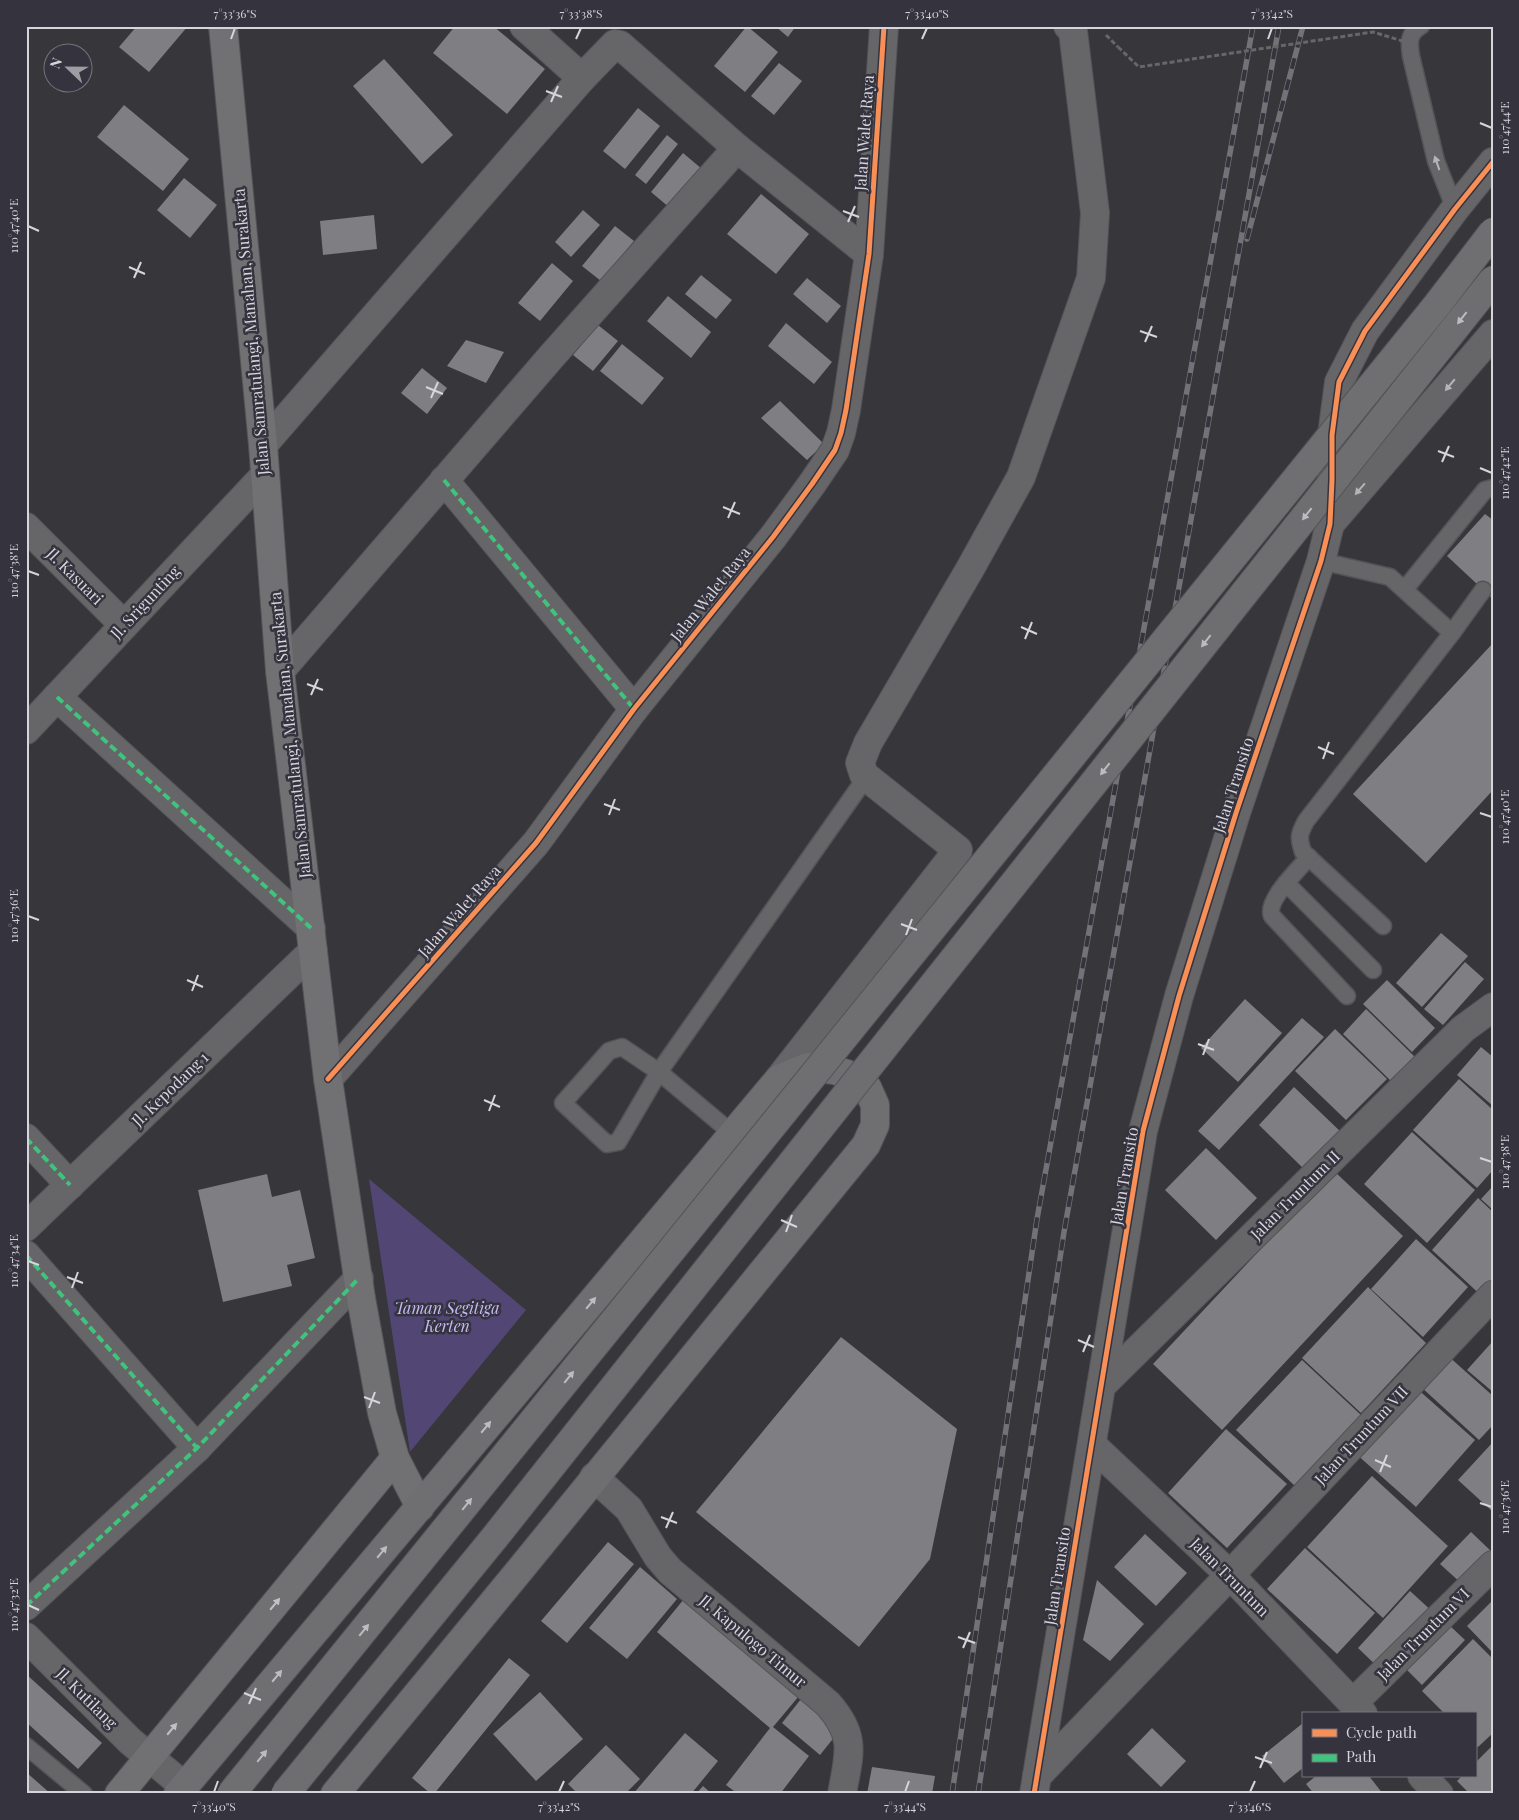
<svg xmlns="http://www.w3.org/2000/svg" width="1519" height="1820" viewBox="0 0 1519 1820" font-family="'Playfair Display',serif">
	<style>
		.green { fill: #524674 }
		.building { fill: #7f7e82 }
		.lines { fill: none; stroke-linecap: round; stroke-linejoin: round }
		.service-casing { stroke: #545357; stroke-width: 19 }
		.minor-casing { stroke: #545357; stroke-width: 30 }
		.tertiary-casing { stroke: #545357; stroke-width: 30 }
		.secondary-casing { stroke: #545357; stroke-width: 30 }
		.primary-casing { stroke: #545357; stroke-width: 30 }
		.path { stroke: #67676a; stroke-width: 3; stroke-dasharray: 5 2.5; stroke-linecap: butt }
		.service { stroke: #666668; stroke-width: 16 }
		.minor { stroke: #666668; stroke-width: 28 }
		.tertiary { stroke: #666668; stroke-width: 28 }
		.secondary { stroke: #717173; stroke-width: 28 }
		.primary { stroke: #6f6f72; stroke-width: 28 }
		.rail-casing { stroke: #737276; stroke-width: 5.5 }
		.rail { stroke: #35333e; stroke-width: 4; stroke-dasharray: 11; stroke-linecap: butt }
		.primary-bridge-casing { stroke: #545357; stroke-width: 30; stroke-linecap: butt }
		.trunk-bridge-casing { stroke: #545357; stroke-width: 30; stroke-linecap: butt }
		.path-bridge { stroke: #67676a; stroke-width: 3; stroke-dasharray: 5 2.5; stroke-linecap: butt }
		.primary-bridge { stroke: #6f6f72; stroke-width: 28 }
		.trunk-bridge { stroke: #6e6e70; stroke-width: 28 }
		.quiet { stroke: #40c37c; stroke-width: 4; stroke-dasharray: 8 4; stroke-linecap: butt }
		.cycleway-casing { stroke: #35333e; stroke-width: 8 }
		.cycleway { stroke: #f78f57; stroke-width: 5 }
		.oneway { fill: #b4b4b9 }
		.oneway2 { fill: #bcbbc1 }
		.oneway3 { fill: #bcbcc2 }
		.oneway4 { fill: #c2c1c7 }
		.ticks { fill: none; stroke: #d6d5dc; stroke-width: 2 }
		.labels { text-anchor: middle; stroke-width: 5; stroke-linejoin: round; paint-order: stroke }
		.street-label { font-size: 16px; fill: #d6d5dc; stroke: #35333e }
		.park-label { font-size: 16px; font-style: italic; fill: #c7baf9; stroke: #35333e }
		.neatline { fill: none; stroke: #d6d5dc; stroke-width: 2 }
		.ticks-label { font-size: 12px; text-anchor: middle; fill: #d6d5dc }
	</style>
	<rect width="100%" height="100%" fill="#36363b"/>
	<polygon class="green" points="369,1179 526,1310 410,1452"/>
	<g class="building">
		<polygon points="137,26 188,26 149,72 119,47"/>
		<polygon points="455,26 493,26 545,69 507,114 433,53"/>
		<polygon points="747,26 778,52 745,92 714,66"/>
		<polygon points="775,26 796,26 788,37"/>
		<polygon points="384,59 453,135 422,164 353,86"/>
		<polygon points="779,63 802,81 774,115 751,96"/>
		<polygon points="124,105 189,159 163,191 97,137"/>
		<polygon points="638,108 660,126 625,169 603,151"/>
		<polygon points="667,135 678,144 646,184 635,175"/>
		<polygon points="683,153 702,169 670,208 651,192"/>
		<polygon points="184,178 217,205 190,238 157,210"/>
		<polygon points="761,194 809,234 776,274 727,234"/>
		<polygon points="583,210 600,225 571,257 555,242"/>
		<polygon points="374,215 377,249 323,255 320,221"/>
		<polygon points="615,226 634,241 601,281 582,266"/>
		<polygon points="552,263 573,281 540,321 518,303"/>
		<polygon points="701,275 732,300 716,319 685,294"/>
		<polygon points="807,278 841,306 827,323 793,294"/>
		<polygon points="668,296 711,332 691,358 647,321"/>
		<polygon points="786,323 832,362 814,384 768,346"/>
		<polygon points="598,325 618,341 593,371 573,355"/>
		<polygon points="466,340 504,352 486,383 447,366"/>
		<polygon points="622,344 664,378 642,405 600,371"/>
		<polygon points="422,368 447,388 427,414 401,393"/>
		<polygon points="780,401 824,444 807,460 761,418"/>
		<polygon points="1485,514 1493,520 1493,599 1447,556"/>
		<polygon points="1493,643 1493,790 1426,863 1353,794"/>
		<polygon points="1441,933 1468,956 1422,1007 1396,983"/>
		<polygon points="1465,962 1484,979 1443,1025 1424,1009"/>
		<polygon points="1387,980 1435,1028 1412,1052 1363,1004"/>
		<polygon points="1245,999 1282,1033 1238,1082 1201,1048"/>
		<polygon points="1366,1009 1415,1057 1392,1082 1343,1034"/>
		<polygon points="1302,1018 1324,1037 1219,1150 1198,1131"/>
		<polygon points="1335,1029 1387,1079 1346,1120 1295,1071"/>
		<polygon points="1481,1047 1493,1057 1493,1106 1457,1075"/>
		<polygon points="1459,1079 1493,1110 1493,1170 1477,1188 1413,1130"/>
		<polygon points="1294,1087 1343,1134 1307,1172 1259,1125"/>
		<polygon points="1412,1132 1475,1190 1427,1243 1364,1184"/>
		<polygon points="1206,1148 1257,1198 1216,1240 1165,1190"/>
		<polygon points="1334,1171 1403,1236 1222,1430 1153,1364"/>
		<polygon points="267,1174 272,1197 300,1190 315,1258 287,1265 292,1286 223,1302 198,1190"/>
		<polygon points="1493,1186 1493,1210 1481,1199"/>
		<polygon points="1478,1198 1493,1212 1493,1291 1485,1299 1432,1250"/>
		<polygon points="1416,1239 1468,1287 1423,1337 1371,1289"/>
		<polygon points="1368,1287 1426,1343 1361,1413 1302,1358"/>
		<polygon points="841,1337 957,1429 930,1559 859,1647 696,1512"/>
		<polygon points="1493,1341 1493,1392 1467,1370"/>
		<polygon points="1447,1355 1493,1396 1493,1425 1479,1440 1420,1386"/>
		<polygon points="1302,1360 1361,1415 1295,1486 1236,1430"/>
		<polygon points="1414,1386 1475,1440 1416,1507 1355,1453"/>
		<polygon points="1226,1429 1287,1484 1227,1548 1168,1493"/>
		<polygon points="1493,1442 1493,1512 1458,1480"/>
		<polygon points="1372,1476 1448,1546 1383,1618 1307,1547"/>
		<polygon points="1471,1532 1492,1552 1462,1584 1440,1564"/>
		<polygon points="1145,1534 1187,1573 1156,1606 1114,1567"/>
		<polygon points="608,1542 634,1564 567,1643 541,1621"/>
		<polygon points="1305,1548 1375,1613 1337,1654 1267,1589"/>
		<polygon points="640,1567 677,1599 627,1659 589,1628"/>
		<polygon points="1097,1580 1144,1624 1110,1661 1083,1640"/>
		<polygon points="1410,1591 1434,1613 1382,1671 1358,1648"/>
		<polygon points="684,1599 799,1696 773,1727 809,1756 780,1794 738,1794 726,1785 770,1728 657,1632"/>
		<polygon points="1493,1600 1493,1653 1467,1626"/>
		<polygon points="1447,1623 1465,1640 1422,1685 1404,1667"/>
		<polygon points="1473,1639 1493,1659 1493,1733 1478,1747 1475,1744 1475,1714 1445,1714 1422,1691"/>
		<polygon points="509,1658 530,1675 434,1794 431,1794 412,1778"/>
		<polygon points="26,1674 102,1743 78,1769 26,1722"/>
		<polygon points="540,1692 583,1739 536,1781 493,1734"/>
		<polygon points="801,1699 840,1730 820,1755 782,1723"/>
		<polygon points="1303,1723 1303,1768 1284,1783 1262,1756"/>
		<polygon points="1152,1728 1186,1761 1161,1787 1127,1754"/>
		<polygon points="685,1733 718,1761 691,1794 633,1794"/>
		<polygon points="606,1745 640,1779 625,1794 578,1794 568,1784"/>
		<polygon points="1493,1745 1493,1794 1470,1794 1457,1781 1462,1776 1475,1776 1475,1763"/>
		<polygon points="872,1767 935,1776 932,1794 867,1794"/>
		<polygon points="26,1772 51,1794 26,1794"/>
		<polygon points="1316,1776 1369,1776 1383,1794 1314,1794 1306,1784"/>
		<polygon points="703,1786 712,1794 696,1794"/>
	</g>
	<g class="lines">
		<g class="service-casing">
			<g id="service">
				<path d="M 1421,26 C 1408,33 1409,43 1411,56 L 1436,161 L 1455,209"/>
				<path d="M 1321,561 L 1390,577 L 1452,633 L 1306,821 C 1299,834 1298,837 1303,852 L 1383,926"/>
				<polyline points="1405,589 1485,490 1493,488"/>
				<polyline points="1452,633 1483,590"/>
				<path d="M 1309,857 C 1299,869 1265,901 1272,916 L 1347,996"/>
				<polyline points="1286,883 1373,970"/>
				<polyline points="733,1134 659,1072 622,1047 609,1051 563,1103 607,1144 618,1142 659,1072 867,776"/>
				<polyline points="26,1746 84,1794"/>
			</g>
		</g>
		<g class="minor-casing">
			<g id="minor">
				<polyline points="524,26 582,78"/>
				<polyline points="263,445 582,78 615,44 620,45 737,148 869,254"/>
				<polyline points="444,480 634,709"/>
				<polyline points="26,527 124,625"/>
				<polyline points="280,671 551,357 737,148"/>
				<polyline points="57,697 311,928"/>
				<polyline points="26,730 265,475"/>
				<polyline points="328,1079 536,843 634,709 773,537 812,484 835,450 841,433 846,410 869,254 884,26"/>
				<polyline points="779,1079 958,850 864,775 860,763 868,743 970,569 1021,477 1091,278 1095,213 1073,31 1068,26"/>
				<polyline points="26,1138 70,1185"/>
				<polyline points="26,1227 313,951"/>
				<polyline points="26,1255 197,1448"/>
				<polyline points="1101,1386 1463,1029 1493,1007"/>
				<polyline points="1092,1445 1230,1575 1363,1714"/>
				<path d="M 594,1477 L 629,1509 L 658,1557 L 670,1571 L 828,1704 C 857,1737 849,1754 842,1794"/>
				<polyline points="26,1606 197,1448 359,1278"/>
				<polyline points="26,1637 130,1741 184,1786"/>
				<polyline points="1353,1703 1493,1565"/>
				<polyline points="1037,1776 1230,1575 1493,1295"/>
				<polyline points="1422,1776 1439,1794"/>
			</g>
		</g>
		<g class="tertiary-casing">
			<g id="tertiary">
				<polyline points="1330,524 1493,334"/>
				<polyline points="1034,1794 1143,1131 1179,996 1236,813 1321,561 1330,524 1332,480 1332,435 1339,382 1365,331 1455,209 1493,162"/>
			</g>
		</g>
		<g class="secondary-casing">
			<g id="secondary">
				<polyline points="223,26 263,445 280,671 328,1079 361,1298 382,1413 395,1458 420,1507"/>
				<polyline points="119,1794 395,1458"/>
			</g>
		</g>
		<g class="primary-casing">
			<polyline id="primary" points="178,1794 779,1079 808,1067 834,1070 847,1074 857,1080 867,1087 875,1105 875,1125 866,1145 519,1571 335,1794"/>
		</g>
		<polyline class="path" points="1106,35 1118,47"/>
		<use href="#service" class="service"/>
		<use href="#minor" class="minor"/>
		<use href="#tertiary" class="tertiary"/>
		<use href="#secondary" class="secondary"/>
		<use href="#primary" class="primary"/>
		<g class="rail-casing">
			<g id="rail">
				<polyline points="1247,239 1303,26"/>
				<polyline points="952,1794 1037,1219 1253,26"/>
				<polyline points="978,1794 1064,1232 1279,26"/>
			</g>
		</g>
		<use href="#rail" class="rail"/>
		<g class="primary-bridge-casing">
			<polyline id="primary-bridge" points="231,1794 1437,305 1493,232"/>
		</g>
		<g class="trunk-bridge-casing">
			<polyline id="trunk-bridge" points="285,1794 495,1537 1493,280"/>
		</g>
		<polyline class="path-bridge" points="1118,47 1139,67 1373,32 1409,43"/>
		<use href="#primary-bridge" class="primary-bridge"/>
		<use href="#trunk-bridge" class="trunk-bridge"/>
		<g class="quiet">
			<polyline points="444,480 634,709"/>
			<polyline points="57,697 311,928"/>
			<polyline points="26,1138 70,1185"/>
			<polyline points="26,1255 197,1448"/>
			<polyline points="26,1606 197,1448 359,1278"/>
		</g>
		<g class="cycleway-casing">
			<g id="cycleway">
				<polyline points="328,1079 536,843 634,709 773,537 812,484 835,450 841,433 846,410 869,254 884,26"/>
				<polyline points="1034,1794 1143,1131 1179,996 1236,813 1321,561 1330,524 1332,480 1332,435 1339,382 1365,331 1455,209 1493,162"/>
			</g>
		</g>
		<use href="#cycleway" class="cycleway"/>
	</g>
	<defs><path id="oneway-solid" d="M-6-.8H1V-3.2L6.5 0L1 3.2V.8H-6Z" transform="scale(1.25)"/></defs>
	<g class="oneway">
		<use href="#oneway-solid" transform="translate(1437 163) rotate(-109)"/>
		<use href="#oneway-solid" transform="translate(1450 385) rotate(130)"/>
		<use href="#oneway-solid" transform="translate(1360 489) rotate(131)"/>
	</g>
	<g class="oneway2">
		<use href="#oneway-solid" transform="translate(1462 318) rotate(128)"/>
		<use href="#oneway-solid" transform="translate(1307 514) rotate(128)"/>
		<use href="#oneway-solid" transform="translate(1206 641) rotate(128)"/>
		<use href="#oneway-solid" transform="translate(1105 769) rotate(128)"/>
	</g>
	<g class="oneway3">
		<use href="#oneway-solid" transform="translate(591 1303) rotate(-50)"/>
		<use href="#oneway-solid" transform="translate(569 1377) rotate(-51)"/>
		<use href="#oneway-solid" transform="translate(486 1427) rotate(-50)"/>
		<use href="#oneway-solid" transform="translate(467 1504) rotate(-51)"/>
		<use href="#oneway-solid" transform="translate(382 1552) rotate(-50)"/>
		<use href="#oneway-solid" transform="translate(364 1630) rotate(-51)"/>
		<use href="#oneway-solid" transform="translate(277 1676) rotate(-50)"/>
		<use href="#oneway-solid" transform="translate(262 1756) rotate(-51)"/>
	</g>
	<g class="oneway4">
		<use href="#oneway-solid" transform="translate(275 1604) rotate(-50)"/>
		<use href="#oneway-solid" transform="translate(172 1729) rotate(-50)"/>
	</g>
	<path class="ticks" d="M 231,39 L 235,28M 576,39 L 581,28M 922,39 L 927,28M 1268,39 L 1272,28M 546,91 L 562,97M 551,102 L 558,86M 1480,123 L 1492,128M 843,211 L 859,217M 848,222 L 855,206M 28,226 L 39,231M 129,267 L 145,274M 134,278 L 141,262M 1140,331 L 1157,337M 1145,342 L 1152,326M 426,387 L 443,394M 431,398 L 438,382M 1438,451 L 1454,457M 1442,462 L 1449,446M 1480,468 L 1492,473M 723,507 L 740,514M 728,518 L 735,502M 28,571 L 39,575M 1021,627 L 1037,634M 1025,639 L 1032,622M 307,684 L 323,690M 311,695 L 318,679M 1318,747 L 1334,754M 1323,759 L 1329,742M 604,804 L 620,810M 1480,813 L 1492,817M 609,815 L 615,799M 28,916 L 39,920M 901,924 L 917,930M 906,935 L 912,919M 187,980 L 203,987M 192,991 L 198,975M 1198,1044 L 1214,1050M 1203,1055 L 1209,1039M 484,1100 L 500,1107M 489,1111 L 495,1095M 1480,1158 L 1492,1162M 781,1220 L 797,1227M 786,1232 L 792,1215M 28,1261 L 39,1265M 67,1277 L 83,1283M 72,1288 L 78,1272M 1078,1340 L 1094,1347M 1083,1352 L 1090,1335M 364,1397 L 380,1403M 369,1408 L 375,1392M 1375,1460 L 1391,1467M 1380,1472 L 1387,1455M 1480,1503 L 1492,1507M 661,1517 L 677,1523M 666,1528 L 673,1512M 28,1605 L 39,1610M 958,1637 L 975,1643M 963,1648 L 970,1632M 244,1693 L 261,1700M 249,1704 L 256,1688M 1255,1757 L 1272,1763M 1260,1768 L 1267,1752M 214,1792 L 218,1781M 559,1792 L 564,1781M 905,1792 L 909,1781M 1250,1792 L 1255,1781"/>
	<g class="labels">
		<g class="street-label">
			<text transform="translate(864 133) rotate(-86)" y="6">Jalan Walet Raya</text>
			<text transform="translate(251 332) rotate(-95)" y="6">Jalan Samratulangi, Manahan, Surakarta</text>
			<text transform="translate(75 576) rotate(45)" y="6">Jl. Kasuari</text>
			<text transform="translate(710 594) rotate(-51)" y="6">Jalan Walet Raya</text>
			<text transform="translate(145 602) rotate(-47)" y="6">Jl. Srigunting</text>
			<text transform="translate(290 735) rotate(-96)" y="6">Jalan Samratulangi, Manahan, Surakarta</text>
			<text transform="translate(1233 785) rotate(-72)" y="6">Jalan Transito</text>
			<text transform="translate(459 911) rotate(-49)" y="6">Jalan Walet Raya</text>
			<text transform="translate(170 1089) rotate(-44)" y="6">Jl. Kepodang 1</text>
			<text transform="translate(1124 1176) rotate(-80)" y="6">Jalan Transito</text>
			<text transform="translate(1295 1195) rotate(-45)" y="6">Jalan Truntum II</text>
			<text transform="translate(1361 1435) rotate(-47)" y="6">Jalan Truntum VII</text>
			<text transform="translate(1057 1576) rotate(-81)" y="6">Jalan Transito</text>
			<text transform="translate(1230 1577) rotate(45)" y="6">Jalan Truntum</text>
			<text transform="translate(1423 1634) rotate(-45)" y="6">Jalan Truntum VI</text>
			<text transform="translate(753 1641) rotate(40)" y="6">Jl. Kapulogo Timur</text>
			<text transform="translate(87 1698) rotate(45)" y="6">Jl. Kutilang</text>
		</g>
		<g class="park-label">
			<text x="447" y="1314">Taman Segitiga<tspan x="447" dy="18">Kerten</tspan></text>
		</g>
	</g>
	<rect width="1519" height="1820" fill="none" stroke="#35333e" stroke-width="55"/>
	<rect x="1302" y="1712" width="175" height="65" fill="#35333e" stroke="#75747d"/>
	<rect x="1312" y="1729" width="25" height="8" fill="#f78f57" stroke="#75747d"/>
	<text x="1346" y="1738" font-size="15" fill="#d6d5dc">Cycle path</text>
	<rect x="1312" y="1754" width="25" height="8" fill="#40c37c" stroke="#75747d"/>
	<text x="1346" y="1762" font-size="15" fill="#d6d5dc">Path</text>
	<g transform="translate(68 68) rotate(292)"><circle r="24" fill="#35333e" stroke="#75747d"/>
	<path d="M0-4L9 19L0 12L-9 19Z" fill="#9e9da4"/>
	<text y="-8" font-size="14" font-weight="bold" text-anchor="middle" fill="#d6d5dc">N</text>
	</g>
	<rect x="28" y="28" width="1464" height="1764" class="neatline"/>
	<g class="ticks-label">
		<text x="235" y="18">7°33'36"S</text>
		<text x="581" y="18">7°33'38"S</text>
		<text x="927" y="18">7°33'40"S</text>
		<text x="1272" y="18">7°33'42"S</text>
		<text transform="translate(1505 128) rotate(-90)" y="4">110°47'44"E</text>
		<text transform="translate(14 226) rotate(-90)" y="4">110°47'40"E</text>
		<text transform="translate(1505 473) rotate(-90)" y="4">110°47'42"E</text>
		<text transform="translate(14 571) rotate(-90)" y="4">110°47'38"E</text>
		<text transform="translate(1505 817) rotate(-90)" y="4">110°47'40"E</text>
		<text transform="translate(14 916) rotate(-90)" y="4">110°47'36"E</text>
		<text transform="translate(1505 1162) rotate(-90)" y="4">110°47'38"E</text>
		<text transform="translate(14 1261) rotate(-90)" y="4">110°47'34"E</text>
		<text transform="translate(1505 1507) rotate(-90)" y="4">110°47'36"E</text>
		<text transform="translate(14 1605) rotate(-90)" y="4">110°47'32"E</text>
		<text x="214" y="1811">7°33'40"S</text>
		<text x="559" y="1811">7°33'42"S</text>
		<text x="905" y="1811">7°33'44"S</text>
		<text x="1250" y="1811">7°33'46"S</text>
	</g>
</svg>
